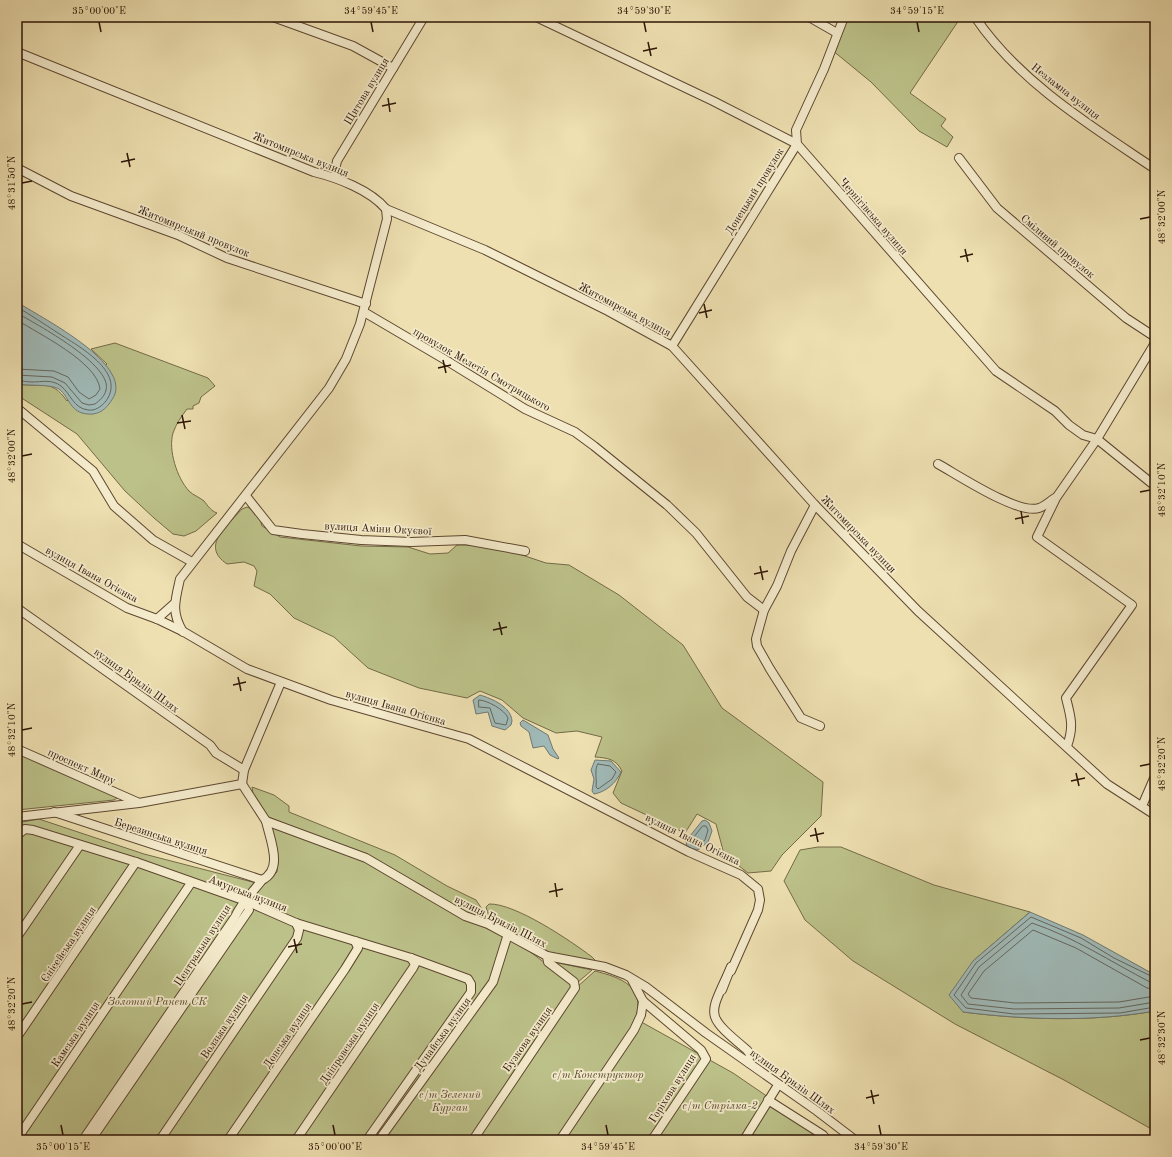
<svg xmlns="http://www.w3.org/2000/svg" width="1172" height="1157" viewBox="0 0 1172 1157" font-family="'Old Standard TT',serif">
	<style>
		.green { fill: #bcc189; stroke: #746a47 }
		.water { fill: #a0bab8; stroke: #727870 }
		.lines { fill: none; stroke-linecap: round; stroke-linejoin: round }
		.shore { stroke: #66675e; stroke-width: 1 }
		.minor-casing { stroke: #5d4730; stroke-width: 10 }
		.minor { stroke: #f4ebcc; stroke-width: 8 }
		.ticks { fill: none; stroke: #2d1405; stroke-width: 1.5 }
		.labels { text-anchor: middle; stroke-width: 3.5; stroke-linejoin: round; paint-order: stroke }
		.street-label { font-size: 11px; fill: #2d1405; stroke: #f4ebcc }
		.park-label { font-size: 11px; font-style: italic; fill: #58482d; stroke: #f4ebcc }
		.neatline { fill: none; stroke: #2d1405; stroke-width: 1.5 }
		.ticks-label { font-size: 10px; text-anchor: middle; fill: #2d1405 }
	</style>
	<rect width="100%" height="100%" fill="#eee0b1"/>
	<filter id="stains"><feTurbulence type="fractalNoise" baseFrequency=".005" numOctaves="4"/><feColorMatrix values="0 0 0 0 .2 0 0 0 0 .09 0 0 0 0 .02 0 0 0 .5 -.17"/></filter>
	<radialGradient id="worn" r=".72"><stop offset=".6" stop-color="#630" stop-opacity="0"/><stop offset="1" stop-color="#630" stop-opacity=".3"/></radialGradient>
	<g class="green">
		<polygon points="847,17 961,17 910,93 946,119 941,126 953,137 947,147 919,131 871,82 832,50"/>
		<path d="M 115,343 L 208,378 L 215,386 L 201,397 L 199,403 L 193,406 L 193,409 L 187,409 C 181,417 176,424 173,433 C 168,450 177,478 189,491 C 193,495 199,497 204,501 C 208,506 211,511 217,513 L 196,531 L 184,536 L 173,534 L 154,518 L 125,491 L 77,434 L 17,395 L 17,384 C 42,388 51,378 67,401 L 107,364 L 91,349 Z"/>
		<path d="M 247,507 L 258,512 L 262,526 L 280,537 L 361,546 L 408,547 L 430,554 L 448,553 L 457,545 L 483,545 L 513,552 L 546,563 L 569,565 L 619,595 L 683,645 L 722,708 L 823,782 L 821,816 L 782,855 L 771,871 L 748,873 L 724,854 L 716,824 L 697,814 L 685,833 L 621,803 L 613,793 L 622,771 C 616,759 608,758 595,757 L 602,737 L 577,731 L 556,733 L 523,718 L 502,700 L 480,691 L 467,698 L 419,688 L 368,668 L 334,637 L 294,618 L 270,594 L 254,586 L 257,571 L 254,566 L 244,562 L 227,564 C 200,546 227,526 242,509 Z"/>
		<polygon points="17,751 116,795 117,798 114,800 17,810"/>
		<polygon points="252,787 274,795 289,806 289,812 395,855 447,886 476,900 482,909 486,918 485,920 467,915 423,886 368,857 266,816 254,800"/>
		<path d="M 39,819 L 144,854 L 264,885 L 277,872 L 278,861 L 270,830 L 272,827 L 366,861 L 517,942 L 577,987 L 595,971 C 622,978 645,986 636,1019 L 733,1073 L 831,1140 L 17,1140 L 17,825 L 22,822 Z"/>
		<path d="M 818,847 L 841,847 L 934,885 L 1030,912 L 973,961 L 963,1012 C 1027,1020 1092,1022 1155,1011 L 1155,1131 L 1064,1080 L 955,1024 L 853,961 L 805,920 L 784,881 L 800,850 Z"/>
		<path d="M 489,904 C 515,903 571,941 592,957 L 595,960 L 594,963 L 546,953 L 491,923 L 486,907 Z"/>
		<polygon points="549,961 592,970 577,983"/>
	</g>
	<g class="water">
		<path d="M 17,302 C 40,317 126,360 115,394 C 114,397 111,401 109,404 C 104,411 96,415 88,414 C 70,413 70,398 59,389 C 51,384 28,386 17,384 Z"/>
		<path d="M 480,695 C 493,699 511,707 512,721 L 511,725 L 505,730 L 492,726 L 488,712 L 476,714 L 473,700 Z"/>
		<polygon points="523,720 548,735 553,749 559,758 558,759 550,755 544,746 533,748 529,732 521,726 520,723"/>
		<path d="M 595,760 L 611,761 L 621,772 C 616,783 606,792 594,794 L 592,791 L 594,779 L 591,770 Z"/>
		<polygon points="705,820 709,823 712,831 708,842 698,850 687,847 686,841 702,821"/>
		<path d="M 1030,912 L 1083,935 L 1155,975 L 1155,1011 C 1092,1022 1027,1020 963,1012 L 949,995 L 973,961 Z"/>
	</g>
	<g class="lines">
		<g class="shore">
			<path d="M 17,307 C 31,315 44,324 58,333 C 78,346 127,372 106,401 C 101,407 95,411 88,410 C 73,408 71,394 61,386 C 52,379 42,382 32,382 C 27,382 22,381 17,380"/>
			<path d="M 17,313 C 36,324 113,365 106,390 C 105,396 99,401 95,404 L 89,405 L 82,403 L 65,383 L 52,377 L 17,375"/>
			<path d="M 17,320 C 39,334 97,362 100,389 L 96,395 L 89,399 L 79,392 L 68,377 L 54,371 L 17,369"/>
			<path d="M 479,700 C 487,700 505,710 508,718 L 506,725 L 495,723 L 490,708 L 479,707 Z"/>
			<path d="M 598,764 L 610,766 L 616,772 L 612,779 L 598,789 L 596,787 C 597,780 594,768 598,764 Z"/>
			<polygon points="703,826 706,826 708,830 705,840 698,846 691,844 691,841"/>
			<polyline points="1155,978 1114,958 1081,938 1031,917 976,963 954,995 966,1008 1014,1014 1120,1013 1155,1007"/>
			<path d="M 1155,983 L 1150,982 C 1111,962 1074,937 1032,923 L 979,967 L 961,995 L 968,1004 L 1014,1009 L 1119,1008 L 1155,1002"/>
			<polyline points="1155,989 1147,988 1076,948 1033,930 984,971 968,994 971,998 1015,1003 1119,1002 1155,996"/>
		</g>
		<g class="minor-casing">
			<g id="minor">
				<polyline points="273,17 353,46 393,68"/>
				<polyline points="536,17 713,101 797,144 996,371 1055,411 1069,425 1083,435 1097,439 1155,486"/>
				<polyline points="809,17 837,33"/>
				<path d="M 975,17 C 1019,82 1091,126 1155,169"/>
				<path d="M 17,52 L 314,172 C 338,178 370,190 386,209 L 485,250 L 608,311 L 672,346 L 815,505 L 918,611 L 1107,784 L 1155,815"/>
				<polyline points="959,158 997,208 1126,318 1155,337"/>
				<polyline points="17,168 71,196 178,235 227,258 366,304"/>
				<polyline points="338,178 335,170 337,161 424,17"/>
				<polyline points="364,312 444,359 525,409 575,432 594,446 667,505 696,533 747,597 764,610"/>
				<polyline points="672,346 797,144 796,130 824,69 844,17"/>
				<polyline points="17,408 93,471 114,506 153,540 192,562"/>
				<path d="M 938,464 C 958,475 1018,515 1039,508 C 1045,506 1050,501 1055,498"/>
				<polyline points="246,496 273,530 302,534 361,540 411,542 465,540 525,551"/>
				<polyline points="815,505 791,551 777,586 764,610 756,639 757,646 770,669 801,718 820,726"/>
				<polyline points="17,544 127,608 157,619 184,632 247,669 331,700 469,739 689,852 741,875 758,889 760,900 758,910 731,971"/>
				<polyline points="17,608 210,745 216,753 244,770"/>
				<polyline points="157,619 175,603"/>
				<path d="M 183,632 C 171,612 175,601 180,579 L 329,388 L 346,359 L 360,324 L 387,219 L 386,209"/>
				<path d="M 1067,746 C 1074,727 1071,717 1066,698 L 1132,605 L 1037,537 L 1056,498 L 1097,439 L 1155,343"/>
				<polyline points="17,749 137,802"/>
				<polyline points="242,784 266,821 366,858 465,916 488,924 547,956 605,967 626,975 646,987 706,1033 817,1111 855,1140"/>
				<polyline points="242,784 244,770 281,682"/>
				<polyline points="1142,806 1155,776"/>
				<path d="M 54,812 L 262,880 C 253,892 241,903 235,917 L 83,1140"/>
				<polyline points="17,817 139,803 242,784"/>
				<polyline points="17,835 25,829 33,830 136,862 246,901 296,923 411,958 468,979 471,984 471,992 367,1140"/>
				<path d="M 262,880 C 284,869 270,840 266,821"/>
				<polyline points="17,937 80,845"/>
				<path d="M 731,967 C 709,1017 703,1013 747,1050 L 750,1054 L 749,1063"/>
				<polyline points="632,980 643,1001 701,1050 706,1059 652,1140"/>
				<polyline points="722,990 731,967"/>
				<polyline points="17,1037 136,862"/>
				<polyline points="768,1100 823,1135 827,1140"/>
				<polyline points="17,1139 191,883"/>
				<polyline points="91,1140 249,910 246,901"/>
				<polyline points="160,1140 297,938 299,930 296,923"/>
				<polyline points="228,1140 345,969 358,948 355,941"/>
				<polyline points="296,1140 413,968 415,964 411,958"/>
				<polyline points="379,1140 493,982 508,934"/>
				<polyline points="473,1140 575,988 574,982 548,962 547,956"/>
				<polyline points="560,1140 634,1030 641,1015 643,1001"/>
				<polyline points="744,1140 778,1085"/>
			</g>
		</g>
		<use href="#minor" class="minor"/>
	</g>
	<path class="ticks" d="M 99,22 L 101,32M 371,22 L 373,32M 644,22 L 646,32M 917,22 L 919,32M 648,42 L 651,56M 643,51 L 657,48M 388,98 L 390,112M 382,106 L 396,103M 127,153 L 130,167M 121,162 L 135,159M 22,183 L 32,181M 1140,219 L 1150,217M 965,249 L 968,262M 960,257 L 973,254M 704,304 L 707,318M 699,313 L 712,310M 443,360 L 446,373M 438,368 L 451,365M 182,415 L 185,429M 177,423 L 191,421M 22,456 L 32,454M 1140,492 L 1150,490M 1021,511 L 1023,524M 1015,519 L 1029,516M 760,566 L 763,580M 754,574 L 768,571M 499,622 L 502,635M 493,630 L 507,627M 238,677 L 241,691M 233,685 L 246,682M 22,730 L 32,728M 1140,766 L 1150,764M 1076,773 L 1079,786M 1071,781 L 1085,778M 815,828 L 818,842M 810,836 L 824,833M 555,883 L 557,897M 549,892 L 563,889M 294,939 L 297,953M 288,947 L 302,944M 22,1004 L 32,1002M 1140,1040 L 1150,1038M 871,1090 L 874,1104M 866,1098 L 879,1095M 61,1125 L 63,1135M 333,1125 L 335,1135M 606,1125 L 608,1135M 879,1125 L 881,1135"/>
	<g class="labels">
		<g class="street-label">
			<text transform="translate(366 91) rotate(-59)" y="4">Щитова вулиця</text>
			<text transform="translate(1066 91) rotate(38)" y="4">Незламна вулиця</text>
			<text transform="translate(301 154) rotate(22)" y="4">Житомирська вулиця</text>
			<text transform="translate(754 191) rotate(-58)" y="4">Донецький провулок</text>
			<text transform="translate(874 216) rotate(49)" y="4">Чернігівська вулиця</text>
			<text transform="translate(194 231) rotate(22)" y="4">Житомирський провулок</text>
			<text transform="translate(1058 246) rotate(40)" y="4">Сміливий провулок</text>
			<text transform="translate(625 309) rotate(28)" y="4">Житомирська вулиця</text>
			<text transform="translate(482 369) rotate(30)" y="4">провулок Мелетія Смотрицького</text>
			<text transform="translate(378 528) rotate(3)" y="4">вулиця Аміни Окуєвої</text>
			<text transform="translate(859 534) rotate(46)" y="4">Житомирська вулиця</text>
			<text transform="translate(92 574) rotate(29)" y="4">вулиця Івана Огієнка</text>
			<text transform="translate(137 680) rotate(36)" y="4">вулиця Брилів Шлях</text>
			<text transform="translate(396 707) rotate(16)" y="4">вулиця Івана Огієнка</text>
			<text transform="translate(82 766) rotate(24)" y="4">проспект Миру</text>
			<text transform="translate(161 836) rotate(18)" y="4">Березинська вулиця</text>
			<text transform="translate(693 839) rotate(26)" y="4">вулиця Івана Огієнка</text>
			<text transform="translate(248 893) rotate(21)" y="4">Амурська вулиця</text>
			<text transform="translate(501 921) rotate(27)" y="4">вулиця Брилів Шлях</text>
			<text transform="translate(68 944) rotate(-56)" y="4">Єнісейська вулиця</text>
			<text transform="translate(202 945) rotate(-57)" y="4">Центральна вулиця</text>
			<text transform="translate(224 1026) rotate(-56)" y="4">Волзька вулиця</text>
			<text transform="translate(75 1034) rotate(-56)" y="4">Камська вулиця</text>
			<text transform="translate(442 1034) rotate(-54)" y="4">Дунайська вулиця</text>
			<text transform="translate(287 1035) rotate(-56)" y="4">Донська вулиця</text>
			<text transform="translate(527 1039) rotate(-55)" y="4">Бузкова вулиця</text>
			<text transform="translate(349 1043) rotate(-56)" y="4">Дніпровська вулиця</text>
			<text transform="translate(793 1081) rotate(36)" y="4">вулиця Брилів Шлях</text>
			<text transform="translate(672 1088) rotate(-58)" y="4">Горіхова вулиця</text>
		</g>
		<g class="park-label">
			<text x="157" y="1005">Золотий Ранет СК</text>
			<text x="598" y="1078">с/т Конструктор</text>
			<text x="450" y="1098">с/т Зелений<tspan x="450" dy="13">Курган</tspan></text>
			<text x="720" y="1109">с/т Стрілка-2</text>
		</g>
	</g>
	<rect width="1172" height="1157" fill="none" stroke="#eee0b1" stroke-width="44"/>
	<rect x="22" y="22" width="1128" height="1113" class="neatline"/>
	<g class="ticks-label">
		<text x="99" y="14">35°00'00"E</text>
		<text x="371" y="14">34°59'45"E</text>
		<text x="644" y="14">34°59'30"E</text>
		<text x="917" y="14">34°59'15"E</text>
		<text transform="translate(11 183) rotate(-90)" y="4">48°31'50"N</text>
		<text transform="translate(1161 217) rotate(-90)" y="4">48°32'00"N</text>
		<text transform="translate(11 456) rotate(-90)" y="4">48°32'00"N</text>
		<text transform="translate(1161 490) rotate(-90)" y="4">48°32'10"N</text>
		<text transform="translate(11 730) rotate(-90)" y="4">48°32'10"N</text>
		<text transform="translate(1161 764) rotate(-90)" y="4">48°32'20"N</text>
		<text transform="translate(11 1004) rotate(-90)" y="4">48°32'20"N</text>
		<text transform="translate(1161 1038) rotate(-90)" y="4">48°32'30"N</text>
		<text x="63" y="1150">35°00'15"E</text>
		<text x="335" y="1150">35°00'00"E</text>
		<text x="608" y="1150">34°59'45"E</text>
		<text x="881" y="1150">34°59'30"E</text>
	</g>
	<rect width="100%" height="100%" filter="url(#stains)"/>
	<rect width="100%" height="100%" fill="url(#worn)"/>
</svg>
